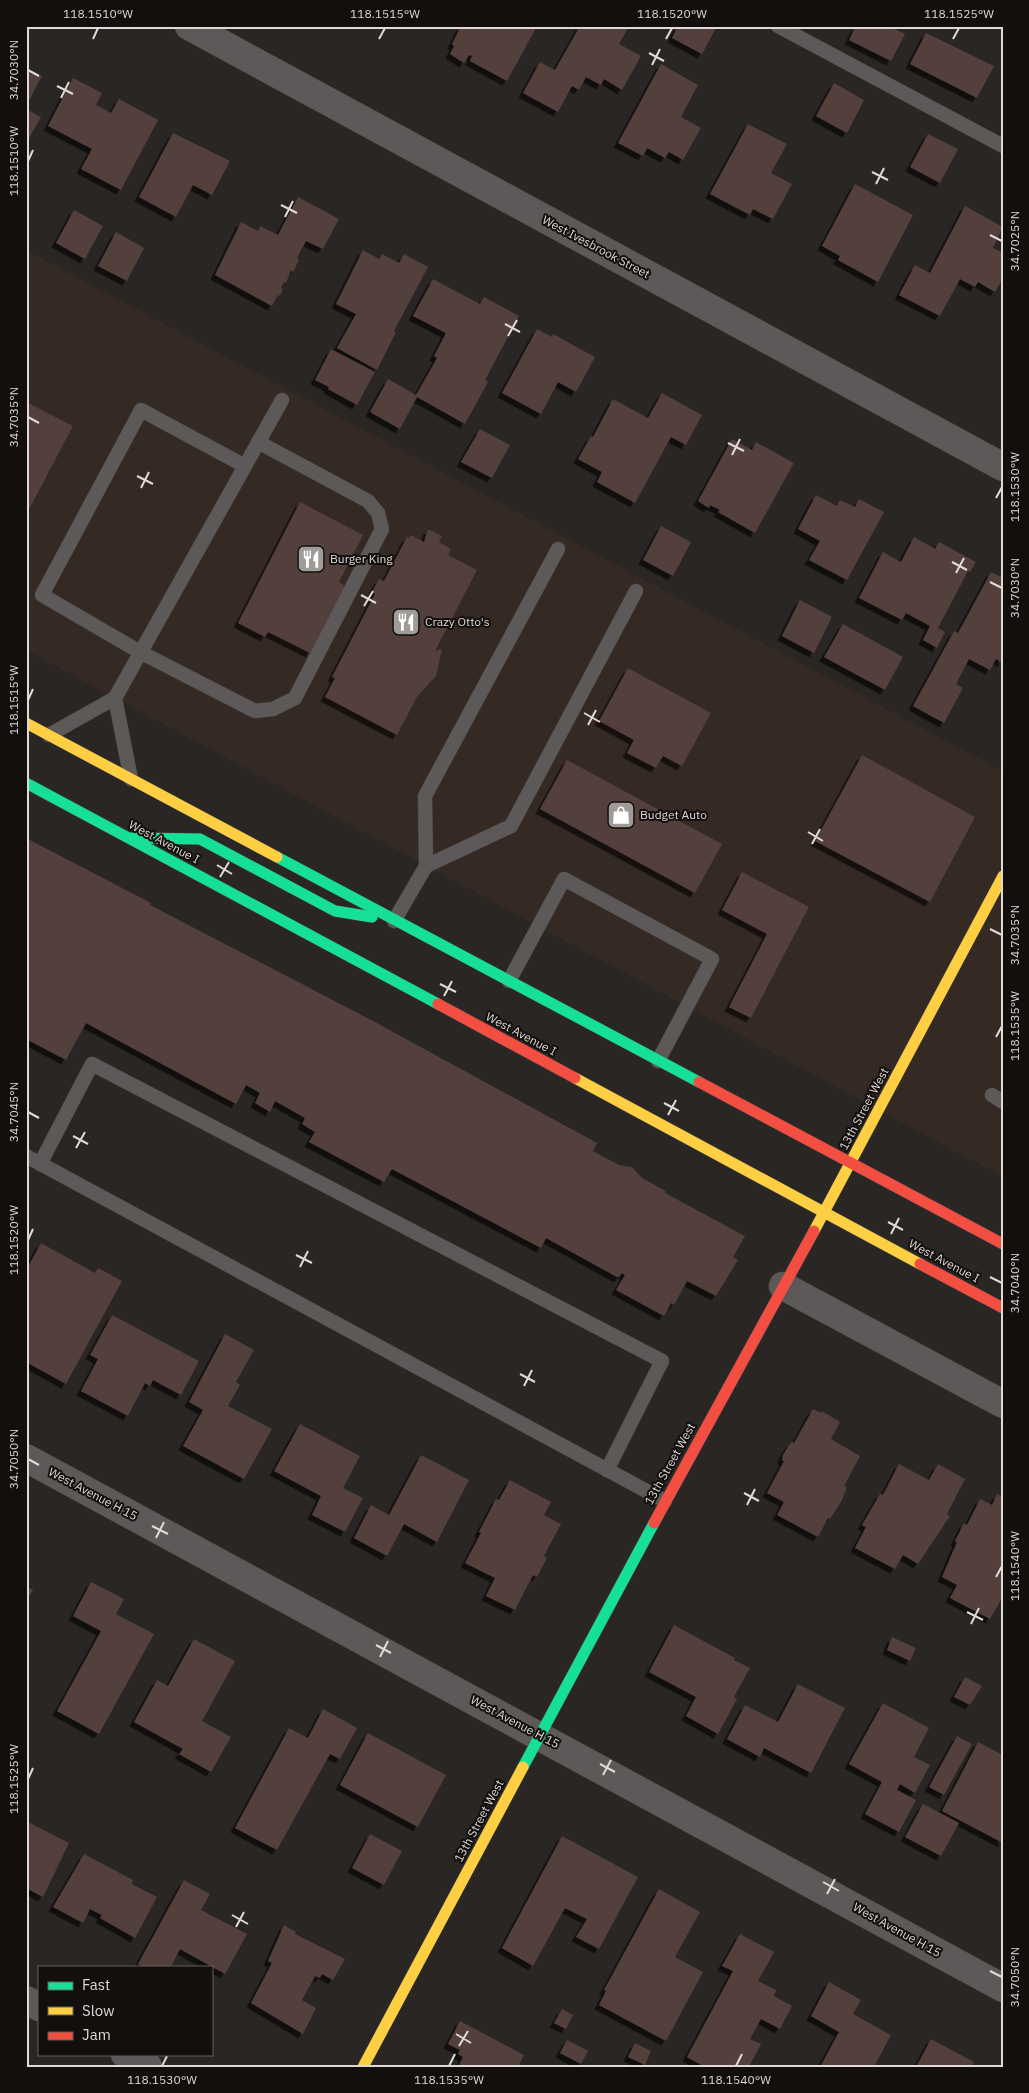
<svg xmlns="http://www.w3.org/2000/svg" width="1029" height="2093" viewBox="0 0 1029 2093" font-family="'IBM Plex Sans',sans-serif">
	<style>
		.built { fill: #342923 }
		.building { fill: #523f3e; filter: url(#shadow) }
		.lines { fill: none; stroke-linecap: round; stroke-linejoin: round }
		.lane-casing { stroke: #474341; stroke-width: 15 }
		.street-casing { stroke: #474341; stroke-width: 29 }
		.fast-casing { stroke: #474341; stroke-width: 12 }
		.slow-casing { stroke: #474341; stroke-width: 12 }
		.jam-casing { stroke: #474341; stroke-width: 12 }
		.lane { stroke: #5c5958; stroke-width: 14 }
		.street { stroke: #5c5958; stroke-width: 28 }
		.fast { stroke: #16e098; stroke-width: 11 }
		.slow { stroke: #ffcf43; stroke-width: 11 }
		.jam { stroke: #f24e42; stroke-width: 11 }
		.ticks { fill: none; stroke: #dfdad8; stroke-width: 2 }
		.labels { text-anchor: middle; stroke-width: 4; stroke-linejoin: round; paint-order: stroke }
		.street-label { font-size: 12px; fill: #dfdad8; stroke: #120f0d }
		.poi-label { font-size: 12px; fill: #dfdad8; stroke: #120f0d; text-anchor: start }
		.neatline { fill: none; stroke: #dfdad8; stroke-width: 2 }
		.ticks-label { font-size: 12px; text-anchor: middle; fill: #dfdad8 }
	</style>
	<defs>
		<filter id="shadow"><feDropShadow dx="-4.5" dy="4.5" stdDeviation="0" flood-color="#0009"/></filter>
	</defs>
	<rect width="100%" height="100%" fill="#292623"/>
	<polygon class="built" points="26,250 1003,771 1003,1177 26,650"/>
	<g class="building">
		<polygon points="461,26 537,26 507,81 470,61 472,56 469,55 464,63 450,54 454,46 452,44"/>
		<polygon points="580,26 629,26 619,44 641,56 622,90 604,79 601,85 586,77 579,90 572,86 558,112 523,93 540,62 555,70"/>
		<polygon points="678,26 717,26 702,54 672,38"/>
		<polygon points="856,26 889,26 905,34 891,61 849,40"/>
		<polygon points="926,33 994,66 977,98 910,64"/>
		<polygon points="661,64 698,85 681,117 701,128 683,160 669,152 665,158 647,148 643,156 618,143"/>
		<polygon points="26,68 42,76 26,106"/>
		<polygon points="73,78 102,93 96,105 111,113 119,99 158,120 121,190 81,169 92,149 48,126"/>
		<polygon points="834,83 864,100 847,133 816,116"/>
		<polygon points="26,109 41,117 26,144"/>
		<polygon points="748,124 787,144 771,173 792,184 773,219 753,209 750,215 710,194"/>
		<polygon points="173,133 230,161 212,195 193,185 176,217 139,197"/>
		<polygon points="928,134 958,149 940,183 910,167"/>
		<polygon points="855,184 913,215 878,282 838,260 840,256 822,246"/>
		<polygon points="298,197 339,219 323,249 306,241 297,258 299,260 293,272 291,270 286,283 284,282 281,288 283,289 280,296 278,295 272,306 215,275 241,222 258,231 260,226 278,235"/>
		<polygon points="965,206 1003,227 993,248 1003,253 1003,278 995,292 978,282 975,287 960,279 940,316 899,295 915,265 930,273"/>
		<polygon points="74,210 103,226 85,259 56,243"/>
		<polygon points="116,232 144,248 127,281 98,266"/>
		<polygon points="363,250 379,259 382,254 399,263 404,254 428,267 394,331 396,332 377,370 337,348 356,314 336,304"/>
		<polygon points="433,279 480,304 484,297 519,316 485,380 488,382 465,424 417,397 400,429 370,412 388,379 416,395 437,358 434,356 446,333 413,316"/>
		<polygon points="537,329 552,337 553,334 595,357 576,392 558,382 541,414 502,393"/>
		<polygon points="331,349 375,372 357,405 328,389 329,387 315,380"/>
		<polygon points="662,393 702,415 686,445 671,437 635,503 597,482 602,472 578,459 591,436 593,437 613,399 648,418"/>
		<polygon points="26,402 73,426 26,515"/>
		<polygon points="480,429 510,445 492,478 461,462"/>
		<polygon points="732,439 752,450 756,442 794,463 755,533 718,512 720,510 710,505 709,508 698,501"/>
		<polygon points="816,495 837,506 840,500 855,507 859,499 884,512 847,580 809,560 820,541 798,529"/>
		<polygon points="300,502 363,535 339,582 345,586 310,653 268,632 265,637 238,623"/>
		<polygon points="661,526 691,542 673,576 643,560"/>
		<polygon points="428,529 442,536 439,542 451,549 448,555 477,570 435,651 442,649 436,676 417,697 397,735 325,697 335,678 332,677 375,594 372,592 379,579 384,581 407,537 409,538 411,535 424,542"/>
		<polygon points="914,537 935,549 939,542 976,562 970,572 968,571 938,628 945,632 937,648 923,640 930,626 906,613 902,620 859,598 883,552 901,562"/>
		<polygon points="991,572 1003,578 1003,663 996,659 990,670 969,659 956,684 963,688 944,723 913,706 954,631 958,633"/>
		<polygon points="800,600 832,617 814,653 782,636"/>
		<polygon points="843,624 903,657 885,690 824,657"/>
		<polygon points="628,668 711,713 682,766 663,756 656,768 627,753 634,740 599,721"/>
		<polygon points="862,755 975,817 930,902 815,841"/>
		<polygon points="567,760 722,844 695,893 540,809"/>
		<polygon points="26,838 151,903 150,905 373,1021 597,1143 593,1151 619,1165 632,1167 642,1178 666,1191 665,1193 745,1236 733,1257 738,1260 716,1296 687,1281 674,1305 671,1303 664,1316 616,1290 625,1275 622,1273 619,1277 617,1277 546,1238 541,1248 392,1169 384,1182 309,1142 315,1132 302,1124 305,1118 275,1101 270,1112 255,1103 260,1093 246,1085 236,1104 86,1023 66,1060 26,1039"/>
		<polygon points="742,872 809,907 751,1018 729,1007 767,934 722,910"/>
		<polygon points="41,1243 95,1273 98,1268 122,1281 66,1384 26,1362 26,1341 28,1338 26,1336 26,1270"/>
		<polygon points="112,1315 199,1361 181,1395 153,1380 150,1386 145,1383 128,1416 81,1391 98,1359 90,1355"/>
		<polygon points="225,1334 254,1350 236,1382 240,1385 228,1406 272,1429 244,1479 183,1446 203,1410 189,1402"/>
		<polygon points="813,1409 821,1413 822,1411 840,1422 831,1439 860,1456 844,1486 847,1487 842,1500 830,1519 828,1518 818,1537 777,1515 784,1502 767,1493 784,1461 782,1460 783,1455 789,1445 792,1442 794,1443"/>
		<polygon points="300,1424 360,1456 343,1488 363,1498 345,1532 312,1515 321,1496 274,1471"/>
		<polygon points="421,1455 469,1480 437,1542 404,1524 387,1556 354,1538 371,1505 389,1515"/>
		<polygon points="899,1464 929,1480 938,1464 965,1479 947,1514 950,1516 918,1564 903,1555 895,1569 855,1548 866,1527 862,1525 880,1494 883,1495"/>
		<polygon points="510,1480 551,1502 544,1515 561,1524 544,1556 547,1558 537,1577 533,1575 515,1610 486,1596 495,1578 465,1563 481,1533 479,1532 496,1499 499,1500"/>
		<polygon points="997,1494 1003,1497 1003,1601 1001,1600 990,1619 950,1598 957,1585 942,1577 957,1542 955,1541 964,1523 967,1525 980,1499 992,1505"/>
		<polygon points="91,1582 124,1599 116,1614 154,1634 99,1734 57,1711 101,1631 73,1616"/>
		<polygon points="26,1586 33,1590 26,1602"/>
		<polygon points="674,1625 735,1658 734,1660 750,1668 734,1697 737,1699 718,1734 686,1716 696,1697 649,1672"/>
		<polygon points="892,1637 916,1648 910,1661 887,1650"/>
		<polygon points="194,1639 235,1661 202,1721 231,1737 211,1772 179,1754 183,1749 134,1722 157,1680 168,1686"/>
		<polygon points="965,1677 982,1686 970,1705 954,1697"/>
		<polygon points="798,1684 845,1708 811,1773 764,1748 760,1757 727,1739 745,1705 778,1722"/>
		<polygon points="883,1703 929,1728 914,1757 930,1765 915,1793 900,1784 897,1790 916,1800 899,1832 865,1814 882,1782 849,1764"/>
		<polygon points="323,1709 357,1728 340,1759 330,1754 277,1850 235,1828 289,1728 308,1738"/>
		<polygon points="368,1733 446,1775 418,1827 340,1785"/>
		<polygon points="957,1736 972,1744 944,1795 929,1787"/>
		<polygon points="978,1742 1003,1755 1003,1843 942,1811"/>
		<polygon points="923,1804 959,1823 941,1856 905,1837"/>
		<polygon points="26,1821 69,1843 43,1897 26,1888"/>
		<polygon points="370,1834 402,1851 384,1885 352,1868"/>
		<polygon points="562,1836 638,1877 599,1949 576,1937 587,1919 565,1908 533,1966 502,1948"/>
		<polygon points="84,1854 133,1880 132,1884 157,1897 135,1938 100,1918 102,1915 90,1909 83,1923 53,1907"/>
		<polygon points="184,1880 210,1894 201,1910 247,1934 225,1974 180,1949 171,1967 143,1967 138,1964"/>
		<polygon points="659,1889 700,1912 675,1957 703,1972 666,2041 599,2005 606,1991 604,1990"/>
		<polygon points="284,1925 296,1932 295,1934 345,1959 333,1980 322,1974 320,1978 315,1976 302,2000 316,2008 303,2034 251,2003 272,1963 268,1961"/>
		<polygon points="740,1934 774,1952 758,1981 776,1990 774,1996 792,2006 780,2029 761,2019 750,2039 761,2044 749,2067 705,2067 687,2057 733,1971 722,1966"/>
		<polygon points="829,1982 861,2000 853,2014 891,2035 874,2067 820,2067 839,2032 811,2016"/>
		<polygon points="562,2009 573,2015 566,2029 554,2023"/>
		<polygon points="460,2021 524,2055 518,2067 458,2067 463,2057 458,2054 460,2050 448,2044"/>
		<polygon points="931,2039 974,2062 971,2067 916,2067"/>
		<polygon points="567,2040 588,2051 581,2064 560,2053"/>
		<polygon points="635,2043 651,2051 645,2065 628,2057"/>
	</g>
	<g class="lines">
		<g class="lane-casing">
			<g id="lane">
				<polyline points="778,26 1003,146"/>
				<polyline points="245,466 141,410 42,595 140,652 255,711 273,709 295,698 382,529 378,513 368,501 258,442"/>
				<polyline points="115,698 131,779"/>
				<polyline points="49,735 115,698 282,400"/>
				<polyline points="426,866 511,826 636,591"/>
				<polyline points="394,921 426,866 425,796 558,549"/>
				<polyline points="509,981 564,879 712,959 658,1061"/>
				<polyline points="992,1095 1003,1102"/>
				<polyline points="26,1156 665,1501"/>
				<polyline points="40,1164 92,1064 662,1361 607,1470"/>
			</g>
		</g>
		<g class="street-casing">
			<g id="street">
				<polyline points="189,26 1003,467"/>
				<polyline points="783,1286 1003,1404"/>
				<polyline points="26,1458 1003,1988"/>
				<polyline points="26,2000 39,2007"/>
				<polyline points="125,2054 148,2067"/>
			</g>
		</g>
		<g class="fast-casing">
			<g id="fast">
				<polyline points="26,783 438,1004"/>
				<polyline points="131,838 200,839 335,911 372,917"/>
				<polyline points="277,857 699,1082"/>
				<polyline points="523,1767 654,1523"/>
			</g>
		</g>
		<g class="slow-casing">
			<g id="slow">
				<polyline points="26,723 277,857"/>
				<polyline points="575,1078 920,1264"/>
				<polyline points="814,1231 1003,876"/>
				<polyline points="363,2067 523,1767"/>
			</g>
		</g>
		<g class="jam-casing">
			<g id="jam">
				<polyline points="438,1004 575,1078"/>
				<polyline points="699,1082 1003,1244"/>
				<polyline points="920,1264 1003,1308"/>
				<polyline points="654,1523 814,1231"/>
			</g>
		</g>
		<use href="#lane" class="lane"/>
		<use href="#street" class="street"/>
		<use href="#fast" class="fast"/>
		<use href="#slow" class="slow"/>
		<use href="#jam" class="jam"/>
	</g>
	<path class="ticks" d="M 93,39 L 98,28M 379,39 L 385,28M 666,39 L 672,28M 953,39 L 959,28M 649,53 L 664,61M 652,65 L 660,49M 28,70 L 39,76M 57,86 L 73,94M 61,98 L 69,82M 28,161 L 33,150M 872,172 L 888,180M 876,184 L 884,168M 281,205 L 297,213M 285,217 L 293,201M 990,235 L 1002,241M 505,324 L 520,332M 508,336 L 517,320M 28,417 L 39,423M 728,443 L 744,451M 732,455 L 740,439M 137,476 L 153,484M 141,488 L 149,472M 996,498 L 1002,487M 952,562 L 967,570M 956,573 L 964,558M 990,582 L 1002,588M 361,595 L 376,603M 364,606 L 373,591M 28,700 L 33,689M 584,713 L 600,722M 588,725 L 596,710M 808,832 L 823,841M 812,844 L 820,829M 217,865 L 232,874M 220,877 L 229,862M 990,929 L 1002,935M 440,984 L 456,992M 444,996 L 452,981M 996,1037 L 1002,1026M 664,1103 L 679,1111M 28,1112 L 39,1118M 668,1115 L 676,1100M 73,1136 L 88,1144M 76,1148 L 85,1132M 888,1222 L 903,1230M 891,1234 L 899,1218M 28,1240 L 33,1229M 296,1255 L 312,1263M 300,1267 L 308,1251M 990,1277 L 1002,1283M 520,1374 L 535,1382M 524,1386 L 532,1370M 28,1459 L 39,1465M 744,1493 L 759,1501M 747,1505 L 755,1489M 152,1526 L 168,1534M 156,1538 L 164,1522M 996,1577 L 1002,1566M 967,1612 L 983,1620M 971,1624 L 979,1608M 376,1645 L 391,1653M 380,1657 L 388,1641M 600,1764 L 615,1772M 603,1775 L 611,1760M 28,1779 L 33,1768M 823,1882 L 839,1891M 827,1894 L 835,1879M 232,1915 L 248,1924M 236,1927 L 244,1912M 990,1971 L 1002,1977M 456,2034 L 471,2043M 459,2046 L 468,2031M 162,2066 L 168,2054M 449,2066 L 455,2054M 736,2066 L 742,2054"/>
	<defs>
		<g id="restaurant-square" transform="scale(1.4375)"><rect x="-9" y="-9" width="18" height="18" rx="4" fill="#9f9b99" stroke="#120f0d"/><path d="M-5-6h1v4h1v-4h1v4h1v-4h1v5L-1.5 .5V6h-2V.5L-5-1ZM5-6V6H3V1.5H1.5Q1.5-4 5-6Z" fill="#fff"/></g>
		<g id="shop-square" transform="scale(1.4375)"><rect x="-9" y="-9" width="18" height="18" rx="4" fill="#9f9b99" stroke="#120f0d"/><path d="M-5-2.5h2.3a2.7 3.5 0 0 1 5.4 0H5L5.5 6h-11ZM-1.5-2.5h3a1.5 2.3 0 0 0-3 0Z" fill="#fff"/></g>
	</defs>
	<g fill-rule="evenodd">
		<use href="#restaurant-square" x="311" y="559"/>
		<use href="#restaurant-square" x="406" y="622"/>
		<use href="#shop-square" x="621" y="815"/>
	</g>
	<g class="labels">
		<g class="street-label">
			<text transform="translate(596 247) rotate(28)" y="4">West Ivesbrook Street</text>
			<text transform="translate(164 842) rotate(28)" y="4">West Avenue I</text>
			<text transform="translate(521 1034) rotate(28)" y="4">West Avenue I</text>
			<text transform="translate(864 1109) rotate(-62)" y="4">13th Street West</text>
			<text transform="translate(944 1261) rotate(28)" y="4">West Avenue I</text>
			<text transform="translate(670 1464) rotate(-61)" y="4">13th Street West</text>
			<text transform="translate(93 1494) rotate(28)" y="4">West Avenue H 15</text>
			<text transform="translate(515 1722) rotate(28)" y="4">West Avenue H 15</text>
			<text transform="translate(479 1821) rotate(-62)" y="4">13th Street West</text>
			<text transform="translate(897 1930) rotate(29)" y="4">West Avenue H 15</text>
		</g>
		<g class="poi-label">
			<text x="330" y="563">Burger King</text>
			<text x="425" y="626">Crazy Otto's</text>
			<text x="640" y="819">Budget Auto</text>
		</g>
	</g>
	<rect width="1029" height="2093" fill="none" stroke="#120f0d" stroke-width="55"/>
	<rect x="38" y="1966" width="175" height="90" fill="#120f0d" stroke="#64605e"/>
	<rect x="48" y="1982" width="25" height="8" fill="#16e098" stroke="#64605e"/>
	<text x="82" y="1990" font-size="15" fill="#dfdad8">Fast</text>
	<rect x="48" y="2007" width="25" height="8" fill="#ffcf43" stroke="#64605e"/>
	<text x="82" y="2016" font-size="15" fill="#dfdad8">Slow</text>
	<rect x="48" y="2032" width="25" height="8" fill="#f24e42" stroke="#64605e"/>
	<text x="82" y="2040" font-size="15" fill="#dfdad8">Jam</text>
	<rect x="28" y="28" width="974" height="2038" class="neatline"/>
	<g class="ticks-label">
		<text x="98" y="18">118.1510°W</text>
		<text x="385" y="18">118.1515°W</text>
		<text x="672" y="18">118.1520°W</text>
		<text x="959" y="18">118.1525°W</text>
		<text transform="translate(14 70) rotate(-90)" y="4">34.7030°N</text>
		<text transform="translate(14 161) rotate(-90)" y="4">118.1510°W</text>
		<text transform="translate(1015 241) rotate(-90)" y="4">34.7025°N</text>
		<text transform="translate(14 417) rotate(-90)" y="4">34.7035°N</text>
		<text transform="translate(1015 487) rotate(-90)" y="4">118.1530°W</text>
		<text transform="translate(1015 588) rotate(-90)" y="4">34.7030°N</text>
		<text transform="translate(14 700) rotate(-90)" y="4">118.1515°W</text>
		<text transform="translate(1015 935) rotate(-90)" y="4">34.7035°N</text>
		<text transform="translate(1015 1026) rotate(-90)" y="4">118.1535°W</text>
		<text transform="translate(14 1112) rotate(-90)" y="4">34.7045°N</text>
		<text transform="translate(14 1240) rotate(-90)" y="4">118.1520°W</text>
		<text transform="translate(1015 1283) rotate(-90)" y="4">34.7040°N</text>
		<text transform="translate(14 1459) rotate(-90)" y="4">34.7050°N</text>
		<text transform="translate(1015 1566) rotate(-90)" y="4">118.1540°W</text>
		<text transform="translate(14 1779) rotate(-90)" y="4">118.1525°W</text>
		<text transform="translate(1015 1977) rotate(-90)" y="4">34.7050°N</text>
		<text x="162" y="2084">118.1530°W</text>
		<text x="449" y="2084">118.1535°W</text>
		<text x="736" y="2084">118.1540°W</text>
	</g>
</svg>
